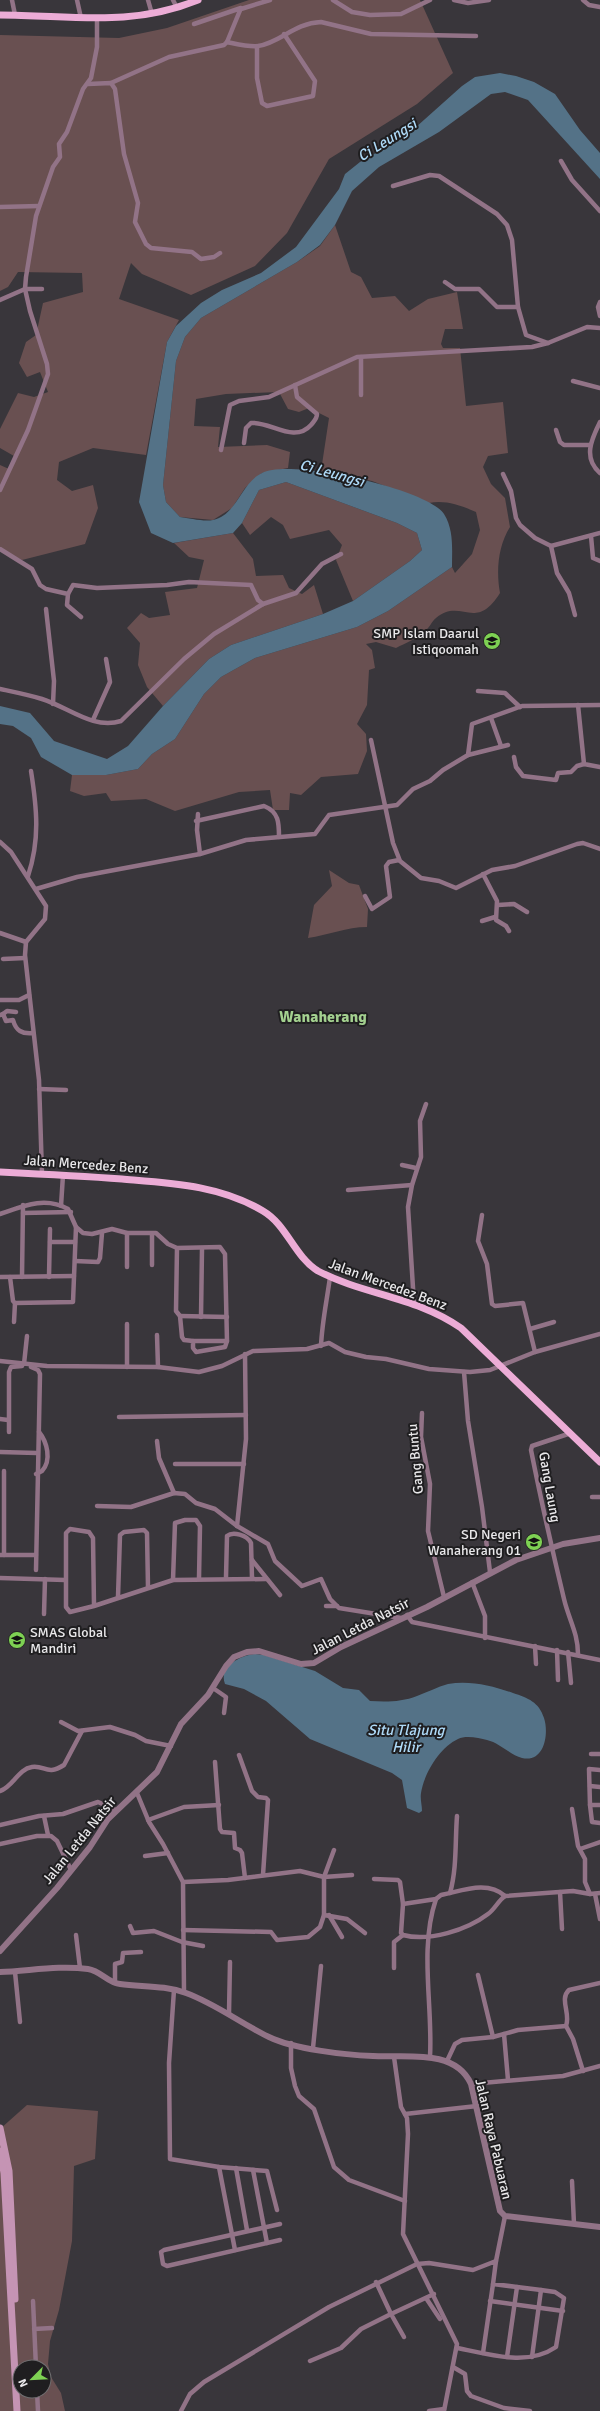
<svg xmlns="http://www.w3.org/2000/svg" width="600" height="2411" viewBox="0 0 600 2411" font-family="Signika,sans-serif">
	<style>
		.green { fill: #695051; fill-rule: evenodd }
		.water { fill: #547287 }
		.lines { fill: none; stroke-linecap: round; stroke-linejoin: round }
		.minor { stroke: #927387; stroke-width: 4.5 }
		.tertiary { stroke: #927387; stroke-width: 6 }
		.secondary { stroke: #c594b4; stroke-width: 7 }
		.primary { stroke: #ecacd6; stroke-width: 7 }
		.labels { text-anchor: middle; stroke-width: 4; stroke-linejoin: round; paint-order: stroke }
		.poi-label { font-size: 14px; fill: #e9e8ea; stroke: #1f1e20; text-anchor: end }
		.street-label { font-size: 14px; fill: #e9e8ea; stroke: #1f1e20 }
		.water-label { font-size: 15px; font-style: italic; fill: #aedaf8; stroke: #1f1e20 }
		.quarter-label { font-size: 16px; font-weight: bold; fill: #a3d08f; stroke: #1f1e20 }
	</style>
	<rect width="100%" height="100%" fill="#39363b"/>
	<g class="green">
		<polygon points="249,0 420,0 453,73 417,104 329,159 287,233 255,266 191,295 142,274 131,263 119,299 179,320 167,342 146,455 93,448 59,462 57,480 72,491 93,485 98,508 85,544 22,560 0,549 0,465 9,469 14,456 0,448 0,429 18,393 34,397 48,392 40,372 27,377 19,363 26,342 36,335 43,303 83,292 82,273 18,272 8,287 0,291 0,35 119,38 167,28"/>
		<path d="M 335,225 L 351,272 L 361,277 L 372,298 L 395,296 L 409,311 L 428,299 L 457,292 L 463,329 L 445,329 L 441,344 L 443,348 L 460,348 L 466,406 L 503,402 L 508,453 L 488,456 L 483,467 L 491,484 L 505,498 L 510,527 C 498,546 496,571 500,593 C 475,633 461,597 436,618 C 432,621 430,627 426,630 C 418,638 406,643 396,648 L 376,642 L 366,644 L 372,650 L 375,668 L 369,670 L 367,705 L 357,724 L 366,734 L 367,751 L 358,774 L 321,777 L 301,795 L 290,793 L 289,810 L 273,810 L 270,790 L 239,792 L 175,811 L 146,799 L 111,801 L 106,793 L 84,796 L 70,791 L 72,775 L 106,775 L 138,769 L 152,754 L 175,739 L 204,694 L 221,677 L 255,658 L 357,627 L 388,611 L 452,567 L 455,573 L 472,554 L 480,530 L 476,512 C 460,505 445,500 429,503 L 372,481 L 321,471 L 329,418 L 309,408 L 299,412 L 288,409 L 279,392 L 226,394 L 196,399 L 194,426 L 220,427 L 218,447 L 267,445 L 290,452 L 288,468 L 262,473 L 245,488 L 232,508 L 213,520 L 180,517 L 166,502 L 163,485 L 176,361 L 185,337 L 201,318 L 297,262 L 320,246 Z"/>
		<polygon points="286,482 397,523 417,533 422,550 410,561 353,601 336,560 342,545 329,530 290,539 283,525 271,517 250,535 242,523 259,490"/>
		<polygon points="233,533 253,559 256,576 283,575 289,588 302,594 314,585 323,614 231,645 209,659 163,706 147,687 138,665 140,643 127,628 141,613 149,618 170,615 165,592 197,588 204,560 189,557 174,543"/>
		<path d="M 329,870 L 349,883 L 359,885 L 368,909 L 367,927 C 347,927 328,935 308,938 L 314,905 L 332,886 Z"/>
		<path d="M 27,2105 L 98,2111 L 95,2159 L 74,2166 L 72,2241 L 59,2310 L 50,2341 L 48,2364 L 51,2377 L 61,2393 L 65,2411 L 0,2411 L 0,2129 ZM 20,2367 L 44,2367 L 44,2391 L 20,2391 Z"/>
	</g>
	<g class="water">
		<path d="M 500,73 L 516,76 L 534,82 L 555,94 L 580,130 L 600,153 L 600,179 L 528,100 L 505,92 L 491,94 L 439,132 L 379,167 L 352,191 L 335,225 L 320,245 L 297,262 L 201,318 L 185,337 L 176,361 L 163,485 L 166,502 L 180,517 C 189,518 204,522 213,520 C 237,515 241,483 262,473 C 290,458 428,489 444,514 C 454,530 452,549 452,567 L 388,611 L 357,627 L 255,658 L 221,677 L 204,694 L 175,739 L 152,754 L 138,769 L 106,775 L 72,775 L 41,757 L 31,738 L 13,726 L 0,724 L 0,706 L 30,713 L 54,741 L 107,759 L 128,746 L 163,706 L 209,659 L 231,645 L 323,614 L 353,601 L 410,561 L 422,550 L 417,533 L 397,523 L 286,482 L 259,490 L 242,523 L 233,533 L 173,543 L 151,533 L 139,502 L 167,342 L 176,326 L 201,303 L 222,290 L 261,273 L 296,247 L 339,189 L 345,174 L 360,162 L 406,136 L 462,86 L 475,77 Z"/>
		<path d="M 255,1654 L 264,1655 L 315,1671 L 343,1688 L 359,1690 L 370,1701 C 386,1702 402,1702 417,1696 C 428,1692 437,1687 448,1684 C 470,1680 493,1686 513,1693 C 528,1698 539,1702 544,1718 C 549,1733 545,1763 522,1758 C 510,1755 500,1743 487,1740 C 479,1738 466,1735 458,1739 C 439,1748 424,1774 421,1793 C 420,1799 422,1805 422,1811 L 419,1813 L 407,1808 L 402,1780 L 392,1773 L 310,1739 L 266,1701 L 244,1689 L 225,1684 C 218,1666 242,1655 255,1654 Z"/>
	</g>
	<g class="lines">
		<g class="minor">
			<polyline points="12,0 15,15"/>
			<polyline points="77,0 81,18"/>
			<polyline points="148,0 152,14"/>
			<polyline points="173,0 177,8"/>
			<polyline points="333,0 352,12 370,15 401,14 430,0"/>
			<polyline points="454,0 468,3 489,0"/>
			<polyline points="583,0 589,5 600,7"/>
			<polyline points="241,9 270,0"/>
			<path d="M 227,42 C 237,44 249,47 258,46 C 280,43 294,23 321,22 L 371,34 L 476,36"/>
			<polyline points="257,46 257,78 262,103 267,106 313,96 315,81 284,34"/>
			<polyline points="111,83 169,57 224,45 227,42 241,8 194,24"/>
			<polyline points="88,84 111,83 115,89 124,154 138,203 135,222 146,244 151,248 192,252 201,259 214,257 220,253"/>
			<polyline points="561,161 572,180 600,211"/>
			<polyline points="393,186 430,175 439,176 497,214 507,225 512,240 518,307"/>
			<polyline points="0,207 39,206"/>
			<polyline points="445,282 455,289 479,289 497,307 518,307 526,335 548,343"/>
			<polyline points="0,300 25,289 42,289"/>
			<polyline points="600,302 598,307 600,316"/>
			<polyline points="573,381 600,388"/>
			<polyline points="361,395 361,357"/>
			<path d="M 600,422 C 591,440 583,458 600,473"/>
			<polyline points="556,430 560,442 564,445 590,445"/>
			<path d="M 244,443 L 246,428 L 251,423 C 270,421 294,444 311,425 C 314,421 317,419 317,414 L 297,397 L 295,385"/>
			<polyline points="221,450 230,405 239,401 269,397 357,357 532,347 548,343 587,327 600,328"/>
			<polyline points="503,474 511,491 516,518 520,525 535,538 551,546 600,533"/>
			<polyline points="0,490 28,430 48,374 47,364 30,311 25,289 26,277 36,216 53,167 60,157 59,144 67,132 83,89 91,78 97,47 97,19"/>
			<polyline points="591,536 593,558 600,561"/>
			<polyline points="551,546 557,573 569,593 575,615"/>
			<polyline points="0,549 32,569 40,585 46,589 68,594 67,605 81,617"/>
			<polyline points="68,594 73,585 97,588 167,585 189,582 251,585 258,600 263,604"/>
			<polyline points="46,609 54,681 53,704"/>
			<path d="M 0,689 C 14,692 29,695 42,699 C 68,707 93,730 121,721 L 184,659 L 214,634 L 263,604 L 296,593 L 322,564 L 341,554"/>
			<polyline points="478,691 505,693 520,707"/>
			<polyline points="578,705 584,764 600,767"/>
			<polyline points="491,718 501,746"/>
			<polyline points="93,720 110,682 106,659"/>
			<polyline points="371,740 393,843 400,861 421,878 439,881 456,888 492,870 515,866 577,844 583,843 600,849"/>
			<polyline points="468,755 508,745"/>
			<polyline points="514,757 516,767 523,776 556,780 558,773 571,772 577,766 584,764"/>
			<polyline points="198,814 197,830 200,854"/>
			<path d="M 196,821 L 264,806 C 279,812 279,823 279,837"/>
			<polyline points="0,842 11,852 46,906 45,919 26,942 25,955 39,1080 42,1174"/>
			<polyline points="483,874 497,901 496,920 506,926 509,931"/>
			<path d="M 28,876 C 40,840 37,809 31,771"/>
			<polyline points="36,889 77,877 200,854 246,840 315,834 329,815 397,805 413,789 430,781 443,770 468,755 472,724 522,706 600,705"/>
			<polyline points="365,896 372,909 390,897 386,866 389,862 399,860"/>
			<polyline points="498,905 514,904 527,912"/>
			<polyline points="482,921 495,917"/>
			<polyline points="0,933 26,942"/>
			<polyline points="3,959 25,958"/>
			<polyline points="0,1000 19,1000 29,995"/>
			<polyline points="3,1014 7,1011 16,1012"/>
			<path d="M 0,1015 L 3,1014 L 6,1021 L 13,1020 C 16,1031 22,1034 33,1033"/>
			<polyline points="39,1089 66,1090"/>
			<polyline points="402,1165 416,1168"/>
			<polyline points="348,1190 412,1185"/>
			<polyline points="61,1206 63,1175"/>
			<polyline points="23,1213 71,1212"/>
			<path d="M 0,1214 C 23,1206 45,1196 68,1209 L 76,1227 L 83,1233 L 92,1234 L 112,1229 L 127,1233 L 156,1233 L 168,1244 L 177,1248 L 220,1247 L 225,1254 L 227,1341 L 225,1347 L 196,1352 L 193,1348 L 193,1341 L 184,1340 L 182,1337 L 180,1316 L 176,1311 L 177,1248"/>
			<polyline points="482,1215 478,1241 487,1264 492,1304 495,1306 523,1303 535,1352"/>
			<polyline points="152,1234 152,1265"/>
			<polyline points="50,1242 75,1242"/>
			<polyline points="75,1261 98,1262 100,1258 102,1233"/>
			<polyline points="127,1267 127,1233"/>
			<polyline points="0,1277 74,1276"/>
			<polyline points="10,1277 13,1301 15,1303 73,1302 76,1227"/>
			<polyline points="22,1277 23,1205"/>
			<polyline points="49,1277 50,1229"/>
			<polyline points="414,1304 408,1207 412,1185 421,1157 420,1121 426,1104"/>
			<polyline points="180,1316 227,1317"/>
			<polyline points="201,1317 202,1249"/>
			<polyline points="14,1322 15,1303"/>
			<polyline points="530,1329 554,1322"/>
			<polyline points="157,1335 158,1367"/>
			<polyline points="193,1341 227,1341"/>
			<path d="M 321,1346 C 322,1322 327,1300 330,1277"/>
			<polyline points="0,1361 47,1366 158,1367 199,1372 222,1366 253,1351 307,1349 329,1343 345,1352 366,1357 386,1359 429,1369 470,1372 490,1370 535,1352 600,1334"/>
			<polyline points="24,1364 27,1336"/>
			<polyline points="31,1367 38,1370 40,1374 36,1570"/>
			<polyline points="127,1367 127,1324"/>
			<polyline points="464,1372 468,1421 482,1507 490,1572"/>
			<polyline points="422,1413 421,1437 430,1484 428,1531 444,1597"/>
			<polyline points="119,1417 246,1415"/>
			<polyline points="0,1419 8,1420"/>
			<polyline points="9,1432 9,1372 11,1367 22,1366"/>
			<path d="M 571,1433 L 532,1446 L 531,1450 C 541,1500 552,1549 564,1599 C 569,1620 578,1633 578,1654"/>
			<polyline points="157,1441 159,1458 174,1493"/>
			<polyline points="0,1452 37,1453"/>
			<polyline points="175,1464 244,1464"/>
			<path d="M 36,1474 L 42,1471 C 52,1460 47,1442 39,1432"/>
			<polyline points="592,1497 600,1497"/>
			<polyline points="97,1506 131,1507 174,1493 185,1494 196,1503 215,1509 237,1526 268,1544 275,1561 302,1586 321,1579 330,1599 339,1608 401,1618"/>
			<polyline points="237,1526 246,1439 245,1354"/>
			<polyline points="0,1555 36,1555"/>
			<polyline points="4,1555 4,1471"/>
			<polyline points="252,1560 280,1595"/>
			<path d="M 226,1577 L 227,1536 C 233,1531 247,1535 251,1543 L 252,1578"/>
			<polyline points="0,1578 65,1580"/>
			<polyline points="173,1580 175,1523 185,1520 196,1520 200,1526 199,1578"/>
			<polyline points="472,1582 485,1616 485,1638"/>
			<polyline points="118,1597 120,1535 124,1532 144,1530 147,1533 148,1587"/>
			<polyline points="94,1606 93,1538 89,1532 70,1529 66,1533 66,1607 70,1612 94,1606 173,1580 266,1579"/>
			<polyline points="326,1606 337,1606"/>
			<polyline points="44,1614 45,1579"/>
			<polyline points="407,1615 412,1622 417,1623 600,1660"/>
			<polyline points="535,1646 536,1664"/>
			<polyline points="557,1650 558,1680"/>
			<polyline points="568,1652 571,1683"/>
			<polyline points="213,1688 226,1697 224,1713"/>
			<polyline points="61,1722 78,1731 110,1727 135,1735 146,1741 171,1746"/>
			<polyline points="591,1754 600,1754"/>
			<polyline points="239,1755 252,1791 258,1797 266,1798 268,1800 263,1875"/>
			<polyline points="215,1762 220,1829 222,1832 234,1833 235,1848 240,1850 242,1853 245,1878"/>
			<polyline points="600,1770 589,1769 590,1805 600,1805"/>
			<polyline points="590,1786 600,1787"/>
			<path d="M 0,1791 C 13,1787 18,1769 32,1767 C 45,1765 47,1776 64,1765 L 82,1731"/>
			<polyline points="137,1793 149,1822 163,1844 183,1882 184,1992"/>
			<polyline points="590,1805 592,1822 600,1823"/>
			<polyline points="572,1809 578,1846 585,1859 585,1882 590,1894"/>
			<polyline points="44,1816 48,1835"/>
			<polyline points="148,1820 184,1807 219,1805"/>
			<polyline points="0,1825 39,1816 63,1814 98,1802 116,1810"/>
			<polyline points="0,1844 37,1836 51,1836 57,1841 71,1870"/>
			<polyline points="580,1849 600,1842"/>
			<polyline points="145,1856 168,1853"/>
			<path d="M 374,1879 L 398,1880 L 400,1882 L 403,1904 L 401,1933 L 403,1935 C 429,1942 467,1930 488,1914 C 495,1909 498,1901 505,1896 L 573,1891 L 590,1894 L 600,1893"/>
			<polyline points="183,1882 228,1880 300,1871 324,1877 352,1875"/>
			<polyline points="560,1892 562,1929"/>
			<path d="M 450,1893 C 457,1868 455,1842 457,1816"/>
			<polyline points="595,1894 600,1919"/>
			<polyline points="403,1904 436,1899"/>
			<polyline points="324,1915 347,1919 365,1933"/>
			<polyline points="329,1915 342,1937"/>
			<polyline points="130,1926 133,1933 154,1931 182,1942 203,1946"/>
			<polyline points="183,1930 271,1932 277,1940 308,1937 320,1927 324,1915 324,1877 334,1850"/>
			<polyline points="76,1935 80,1968"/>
			<polyline points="394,1968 394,1942 403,1935"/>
			<polyline points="15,1972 20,2022"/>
			<polyline points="478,1975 493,2037"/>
			<polyline points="115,1983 115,1964 122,1962 123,1953 141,1952"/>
			<polyline points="174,1990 169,2063 170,2159 219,2167 267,2171 277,2210"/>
			<polyline points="229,2013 230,1962"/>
			<polyline points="566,2026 573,2039 583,2071"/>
			<polyline points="504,2034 508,2080"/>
			<polyline points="291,2043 291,2068 295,2086 299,2096 314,2109 334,2167 349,2180 405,2201"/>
			<polyline points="313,2048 321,1966"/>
			<polyline points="394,2057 401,2107 407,2118 408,2134 403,2234 457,2344 444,2411"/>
			<path d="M 430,2057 C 433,2006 419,1949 436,1899 L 441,1895 C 462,1891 487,1880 505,1896"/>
			<path d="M 447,2061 L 455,2044 L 462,2040 L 493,2037 L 518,2030 L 566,2026 C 571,2014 559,1999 569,1990 L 600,1983"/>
			<polyline points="471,2084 563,2076 600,2066"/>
			<polyline points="405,2114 477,2106"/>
			<polyline points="219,2167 235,2250"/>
			<polyline points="236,2168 247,2230"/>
			<polyline points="253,2170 267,2243"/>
			<polyline points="572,2181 574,2224"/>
			<polyline points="280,2240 167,2266 163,2264 161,2252 164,2250 280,2224"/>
			<polyline points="496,2261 505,2216"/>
			<polyline points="517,2287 541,2290 532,2357"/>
			<polyline points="426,2298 440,2319"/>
			<polyline points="33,2301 36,2367"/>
			<polyline points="490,2301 563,2311"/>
			<polyline points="34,2329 52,2328"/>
			<polyline points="404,2337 391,2314 434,2294"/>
			<path d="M 457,2348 C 489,2354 527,2367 556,2347 L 564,2298 L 555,2292 L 541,2290"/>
			<polyline points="483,2353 493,2284"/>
			<polyline points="310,2361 341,2348 361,2329 391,2314 376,2282"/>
			<polyline points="453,2367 465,2374 467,2391 471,2396 504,2408 530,2411"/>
			<polyline points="37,2391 38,2411"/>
			<polyline points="181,2411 190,2394 204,2382 329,2307 417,2264 429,2263 473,2270 496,2261 493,2284 517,2287 507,2357"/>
			<polyline points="429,2411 444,2409"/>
		</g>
		<g class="tertiary">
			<polyline points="0,1951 57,1888 90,1847 108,1819 157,1772 181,1724 208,1695 226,1666 234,1657 247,1652 259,1651 301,1664 314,1663 341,1647 427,1607 516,1560 563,1544 600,1538"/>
			<path d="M 0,1972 C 29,1971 59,1965 88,1969 C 101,1971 108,1983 120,1984 C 142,1987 164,1985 186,1993 C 216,2004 240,2023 269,2037 C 294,2049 344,2055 373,2056 C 405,2058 455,2048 471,2084 L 500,2211 L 505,2216 L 600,2227"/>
		</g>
		<g class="secondary">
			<polyline points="0,2128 9,2171 15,2299"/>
			<polyline points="0,2151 4,2173 17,2411"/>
		</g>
		<g class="primary">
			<path d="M 0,15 C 71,15 129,28 198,0"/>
			<path d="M 0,1172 C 41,1174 81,1176 122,1179 C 170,1183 220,1185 263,1211 C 287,1225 294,1256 318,1271 C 364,1295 417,1297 461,1328 L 600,1462"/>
		</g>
	</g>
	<defs>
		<g id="school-disc" transform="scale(0.9)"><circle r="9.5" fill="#7ed153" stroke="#1f1e20"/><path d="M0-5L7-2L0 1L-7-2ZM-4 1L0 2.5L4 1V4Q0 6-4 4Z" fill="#111"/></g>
	</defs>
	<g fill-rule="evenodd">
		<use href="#school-disc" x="492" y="641"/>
		<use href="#school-disc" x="534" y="1542"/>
		<use href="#school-disc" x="17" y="1640"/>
	</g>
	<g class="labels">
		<g class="poi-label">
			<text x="479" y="638">SMP Islam Daarul<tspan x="479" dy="16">Istiqoomah</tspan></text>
			<text x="521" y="1539">SD Negeri<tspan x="521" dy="16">Wanaherang 01</tspan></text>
			<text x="30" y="1637" text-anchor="start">SMAS Global<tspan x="30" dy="16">Mandiri</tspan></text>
		</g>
		<g class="street-label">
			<text transform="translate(86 1164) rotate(4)" y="5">Jalan Mercedez Benz</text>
			<text transform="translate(388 1284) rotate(20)" y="5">Jalan Mercedez Benz</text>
			<text transform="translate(415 1459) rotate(-95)" y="5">Gang Buntu</text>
			<text transform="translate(550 1487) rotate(80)" y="5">Gang Laung</text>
			<text transform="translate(360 1626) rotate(-27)" y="5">Jalan Letda Natsir</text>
			<text transform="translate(79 1840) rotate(-51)" y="5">Jalan Letda Natsir</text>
			<text transform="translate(494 2139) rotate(77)" y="5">Jalan Raya Pabuaran</text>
		</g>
		<g class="water-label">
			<text transform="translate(387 140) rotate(-32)" y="5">Ci Leungsi</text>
			<text transform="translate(332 473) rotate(16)" y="5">Ci Leungsi</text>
			<text x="406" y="1735">Situ Tlajung<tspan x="406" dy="17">Hilir</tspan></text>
		</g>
		<g class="quarter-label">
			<text x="323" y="1022">Wanaherang</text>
		</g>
	</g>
	<g transform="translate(32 2379) rotate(246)"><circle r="19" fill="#1f1e20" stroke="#706f71"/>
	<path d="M0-3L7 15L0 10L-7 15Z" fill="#7ed153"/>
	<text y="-6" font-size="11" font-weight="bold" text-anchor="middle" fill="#e9e8ea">N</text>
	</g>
</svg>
